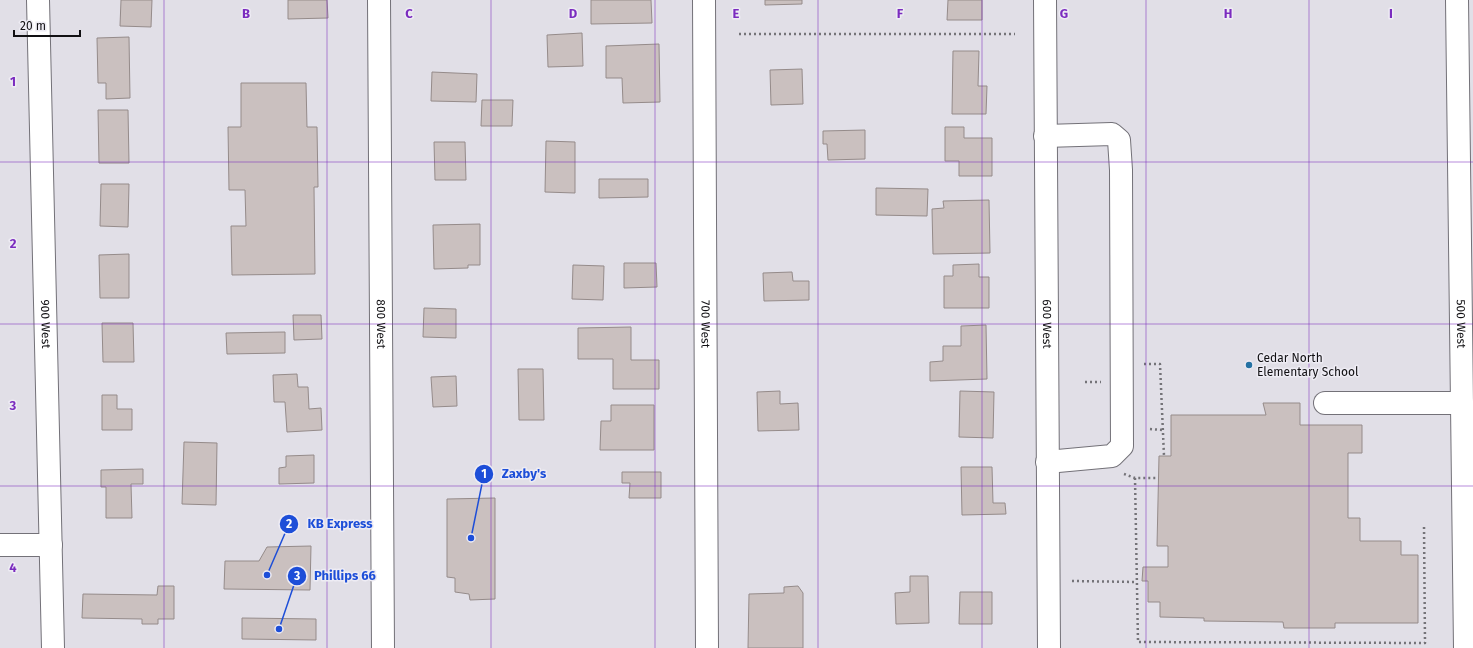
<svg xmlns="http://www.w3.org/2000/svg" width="1473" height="648" viewBox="0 0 1473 648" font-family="'Fira Sans',sans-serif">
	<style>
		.building { fill: #cac0bf; stroke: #958b8a }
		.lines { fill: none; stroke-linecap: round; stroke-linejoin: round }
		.minor-casing { stroke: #737178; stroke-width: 24 }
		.path { stroke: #747378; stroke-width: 2.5; stroke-dasharray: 2 3; stroke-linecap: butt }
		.minor { stroke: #fff; stroke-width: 22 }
		.grid { fill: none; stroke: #7b2cbf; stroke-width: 1; stroke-opacity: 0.55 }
		.poi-dot { fill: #2471a3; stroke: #eeecf4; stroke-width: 1.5 }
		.labels { text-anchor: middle; stroke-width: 3; stroke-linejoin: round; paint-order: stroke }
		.street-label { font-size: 12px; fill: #111013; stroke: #eeecf4 }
		.poi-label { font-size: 12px; fill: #111013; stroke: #eeecf4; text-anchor: start }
		.grid-label { font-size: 13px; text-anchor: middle; font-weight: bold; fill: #7b2cbf; stroke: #eeecf4; stroke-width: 3; stroke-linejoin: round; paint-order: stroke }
		.leader { fill: none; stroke: #1d4ed8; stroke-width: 1.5 }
		.callout-dot { fill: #1d4ed8; stroke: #eeecf4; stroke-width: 1.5 }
		.mark-label { font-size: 12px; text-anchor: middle; font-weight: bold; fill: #fff }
		.callout-label { font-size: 13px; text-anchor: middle; font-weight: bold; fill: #1d4ed8; stroke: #eeecf4; stroke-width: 3; stroke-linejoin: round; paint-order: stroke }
	</style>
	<rect width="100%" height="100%" fill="#e1dfe7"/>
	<g class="building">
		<polygon points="121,0 152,0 151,27 120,26"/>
		<polygon points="288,0 327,0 328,18 288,19"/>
		<polygon points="591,0 651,0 652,23 591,24"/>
		<polygon points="765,0 802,0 802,4 765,5"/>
		<polygon points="948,0 982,0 982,20 947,20"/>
		<polygon points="582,33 583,66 548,67 547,35"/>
		<polygon points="129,37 130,98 106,99 106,83 98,83 97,38"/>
		<polygon points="659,44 660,102 623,103 622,78 606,78 606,46"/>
		<polygon points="953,51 979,51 978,86 987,86 986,114 952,114"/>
		<polygon points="802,69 803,104 771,105 770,70"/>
		<polygon points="432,72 477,74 476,102 431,101"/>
		<polygon points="241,83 306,83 307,127 317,127 318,187 314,187 315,274 232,275 231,226 246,226 245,190 229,190 228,127 241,127"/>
		<polygon points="482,100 513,100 512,126 481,126"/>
		<polygon points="98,110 128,110 129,163 99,163"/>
		<polygon points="945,127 964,127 964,138 992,138 992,176 959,176 959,161 945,161"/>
		<polygon points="865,130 865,159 828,160 827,144 823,144 823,131"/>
		<polygon points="546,141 575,142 575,193 545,192"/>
		<polygon points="434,142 465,142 466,180 435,180"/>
		<polygon points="599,179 648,179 648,197 599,198"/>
		<polygon points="101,184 129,184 128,227 100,226"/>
		<polygon points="876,188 928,189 927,216 876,215"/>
		<polygon points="989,200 990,253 933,254 932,209 944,208 943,201"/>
		<polygon points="480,224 480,265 468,265 468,268 434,269 433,225"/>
		<polygon points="129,254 129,298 100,298 99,255"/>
		<polygon points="624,263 656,263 657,287 624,288"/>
		<polygon points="979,264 979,277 989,277 989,308 944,308 944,276 953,276 953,265"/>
		<polygon points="573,265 604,266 603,300 572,299"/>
		<polygon points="792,272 793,281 809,281 809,300 764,301 763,273"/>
		<polygon points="424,308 456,309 456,338 423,337"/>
		<polygon points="293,315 321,315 322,339 294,340"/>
		<polygon points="102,323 133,323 134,362 103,362"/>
		<polygon points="986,325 987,379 930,381 930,362 943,361 943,346 961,346 961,326"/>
		<polygon points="631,327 631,360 659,360 659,389 613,389 613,359 578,359 578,328"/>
		<polygon points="285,332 285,353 227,354 226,333"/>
		<polygon points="518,369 543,369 544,420 519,420"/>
		<polygon points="297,374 298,387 308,387 309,409 321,408 322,430 287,432 285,402 274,402 273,375"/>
		<polygon points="456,376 457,406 433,407 431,377"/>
		<polygon points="780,391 780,404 798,403 799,430 758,431 757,392"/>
		<polygon points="960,391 994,392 993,438 959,437"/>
		<polygon points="102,395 117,395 117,409 132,409 132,430 102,430"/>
		<polygon points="1263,403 1300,403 1300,425 1362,425 1362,453 1348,453 1348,518 1360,518 1360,541 1401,541 1401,555 1418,555 1418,623 1335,623 1335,628 1284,628 1283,622 1204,621 1204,618 1160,617 1160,602 1148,602 1148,581 1142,581 1143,567 1168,567 1168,546 1157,546 1159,456 1171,456 1171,415 1266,415"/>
		<polygon points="611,405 654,405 654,450 600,450 601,421 611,421"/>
		<polygon points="184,442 217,443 216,505 182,504"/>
		<polygon points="314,455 314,483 279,484 279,468 286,467 286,456"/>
		<polygon points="961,467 992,467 993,503 1005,503 1006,514 962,515"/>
		<polygon points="143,469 143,484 131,484 132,518 106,518 106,487 101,487 101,470"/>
		<polygon points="622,472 661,472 661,498 629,498 630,483 622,483"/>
		<polygon points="495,498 495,599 470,600 469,594 455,592 455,578 447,577 447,499"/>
		<polygon points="311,546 310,590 224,589 225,561 259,561 267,547"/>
		<polygon points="910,576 928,576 929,623 896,624 895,593 910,592"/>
		<polygon points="158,586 174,586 174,619 158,619 158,624 142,624 142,619 82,618 83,594 157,595"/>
		<polygon points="798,586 803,593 803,648 748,648 749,594 784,593 784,587"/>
		<polygon points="960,592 992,592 992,624 959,624"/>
		<polygon points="242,618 316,619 316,640 242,639"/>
	</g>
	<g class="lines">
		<g class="minor-casing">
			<g id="minor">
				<path id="s1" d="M 38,0 L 53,648"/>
				<path id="s2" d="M 379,0 L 383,648"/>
				<path id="s3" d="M 704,0 L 707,648"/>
				<path id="s4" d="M 1045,0 L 1049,648"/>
				<path id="s5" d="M 1457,0 L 1465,648"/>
				<polyline points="1045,136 1112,134 1119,140 1121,170 1122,446 1112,456 1047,462"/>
				<polyline points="1325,403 1462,403"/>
				<polyline points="0,545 51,545"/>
			</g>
		</g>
		<g class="path">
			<polyline points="739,34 1015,34"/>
			<polyline points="1144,364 1160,364 1164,456"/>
			<polyline points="1085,382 1101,382"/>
			<polyline points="1150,429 1163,430"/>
			<polyline points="1124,474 1135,478 1158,478"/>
			<polyline points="1135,478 1138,642 1425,643 1424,525"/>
			<polyline points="1072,581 1137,582"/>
		</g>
		<use href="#minor" class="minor"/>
	</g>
	<path class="grid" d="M 164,0 L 164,648M 327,0 L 327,648M 491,0 L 491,648M 655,0 L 655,648M 818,0 L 818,648M 982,0 L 982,648M 1146,0 L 1146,648M 1309,0 L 1309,648M 0,162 L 1473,162M 0,324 L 1473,324M 0,486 L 1473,486"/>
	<circle class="poi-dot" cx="1249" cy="365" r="4"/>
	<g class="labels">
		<g class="street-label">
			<text dy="4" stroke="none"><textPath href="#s1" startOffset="324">900 West</textPath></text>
			<text dy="4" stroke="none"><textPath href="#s2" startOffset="324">800 West</textPath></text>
			<text dy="4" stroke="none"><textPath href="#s3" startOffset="324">700 West</textPath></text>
			<text dy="4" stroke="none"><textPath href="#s4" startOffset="324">600 West</textPath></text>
			<text dy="4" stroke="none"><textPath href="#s5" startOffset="324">500 West</textPath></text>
		</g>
		<g class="poi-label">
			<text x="1257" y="362">Cedar North<tspan x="1257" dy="14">Elementary School</tspan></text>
		</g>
	</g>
	<g class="grid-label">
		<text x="246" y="18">B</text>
		<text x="409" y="18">C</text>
		<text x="573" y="18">D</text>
		<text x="736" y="18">E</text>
		<text x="900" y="18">F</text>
		<text x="1064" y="18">G</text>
		<text x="1228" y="18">H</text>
		<text x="1391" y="18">I</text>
		<text x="13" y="86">1</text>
		<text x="13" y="248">2</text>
		<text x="13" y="410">3</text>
		<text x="13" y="572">4</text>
	</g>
	<path class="leader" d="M471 538L484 474M267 575L289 524M279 629L297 576"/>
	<g class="callout-dot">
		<circle cx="471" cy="538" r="4"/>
		<circle cx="267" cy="575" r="4"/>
		<circle cx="279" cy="629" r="4"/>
		<circle cx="484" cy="474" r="10"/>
		<circle cx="289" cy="524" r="10"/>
		<circle cx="297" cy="576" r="10"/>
	</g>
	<g class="mark-label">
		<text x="484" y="478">1</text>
		<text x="289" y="528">2</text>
		<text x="297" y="580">3</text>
	</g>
	<g class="callout-label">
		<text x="524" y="478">Zaxby's</text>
		<text x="340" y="528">KB Express</text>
		<text x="345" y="580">Phillips 66</text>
	</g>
	<path d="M14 30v6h66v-6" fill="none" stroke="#111013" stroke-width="2"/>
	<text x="20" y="30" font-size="12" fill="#111013" stroke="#eeecf4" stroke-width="3" paint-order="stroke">20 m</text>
</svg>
